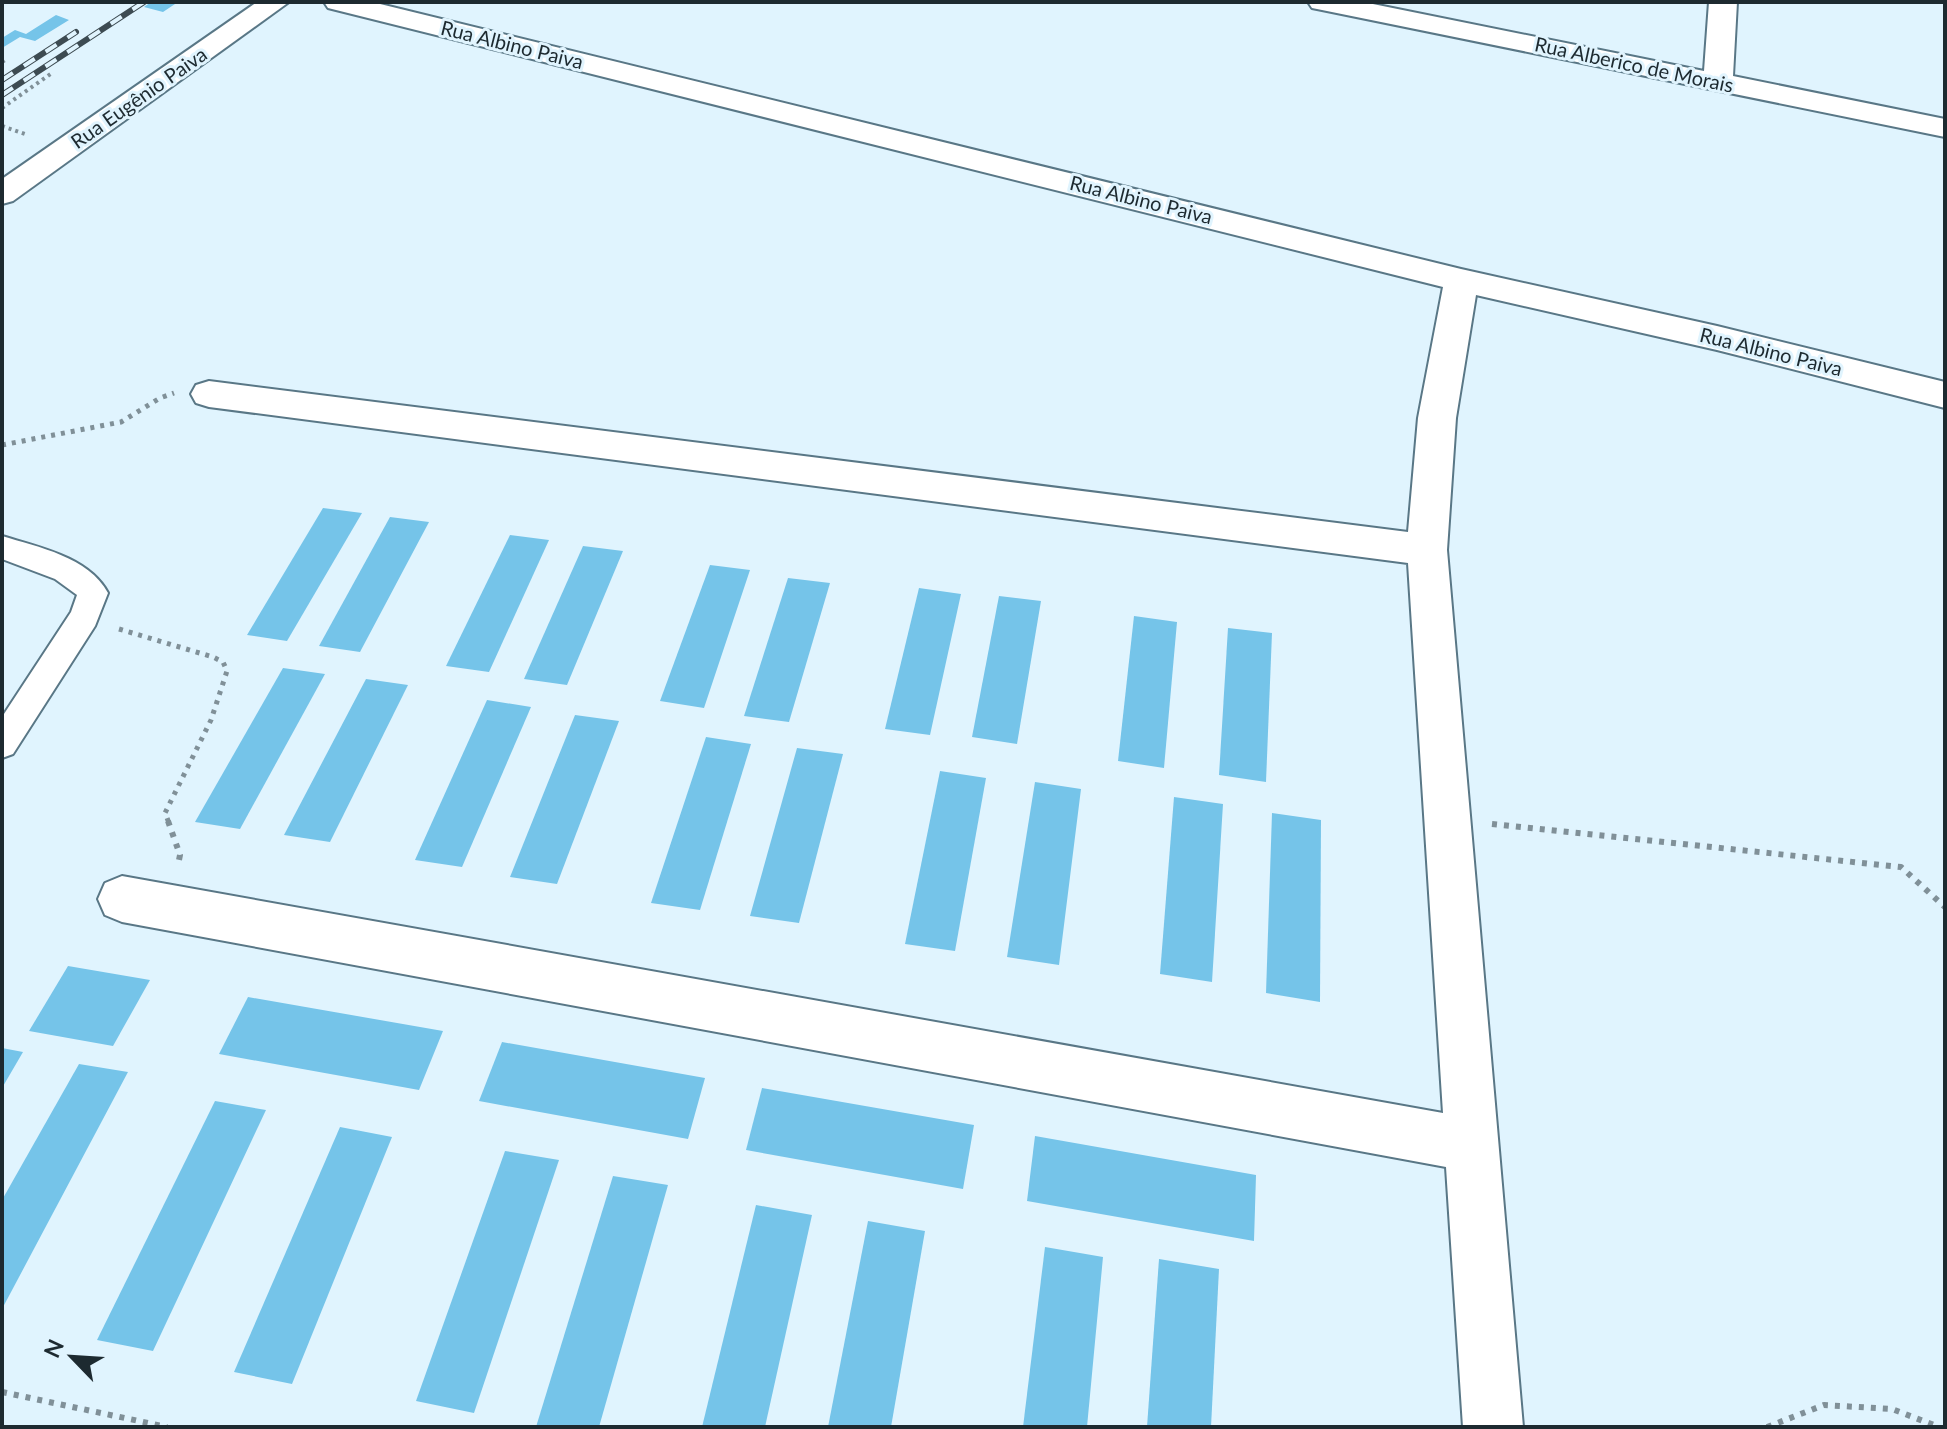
<svg xmlns="http://www.w3.org/2000/svg" width="1947" height="1429" viewBox="0 0 1947 1429" font-family="Lato,sans-serif">
	<style>
		.building { fill: #75c4e9 }
		.lines { fill: none; stroke-linecap: round; stroke-linejoin: round }
		.pedestrian-casing { stroke: #597786; stroke-width: 4 }
		.minor-casing { stroke: #597786; stroke-width: 4 }
		.path-far2 { stroke: #809098; stroke-width: 4; stroke-dasharray: 3 4; stroke-linecap: butt }
		.path-far1 { stroke: #809098; stroke-width: 5; stroke-dasharray: 4 6; stroke-linecap: butt }
		.path { stroke: #809098; stroke-width: 6; stroke-dasharray: 5 7; stroke-linecap: butt }
		.pedestrian { fill: #fff; fill-rule: evenodd }
		.minor { fill: #fff; fill-rule: evenodd }
		.rail-casing { stroke: #3d4b52; stroke-width: 6 }
		.rail { stroke: #e0f4fe; stroke-width: 4; stroke-dasharray: 13; stroke-linecap: butt }
		.labels { text-anchor: middle; stroke-width: 6; stroke-linejoin: round; paint-order: stroke }
		.far-street-label { font-size: 20px; fill: #1d2a30; stroke: #e0f4fe }
	</style>
	<rect width="100%" height="100%" fill="#e0f4fe"/>
	<g class="building">
		<polygon points="151,2 178,2 163,12 144,7"/>
		<polygon points="56,15 69,20 35,41 20,37 2,48 2,38 15,30 26,34"/>
		<polygon points="323,508 362,513 287,641 247,635"/>
		<polygon points="390,517 429,522 360,652 319,646"/>
		<polygon points="510,535 549,540 489,672 446,666"/>
		<polygon points="583,546 623,551 567,685 524,679"/>
		<polygon points="710,565 750,570 704,708 660,701"/>
		<polygon points="788,578 830,583 789,722 744,716"/>
		<polygon points="919,588 961,594 930,735 885,729"/>
		<polygon points="999,596 1041,601 1017,744 972,737"/>
		<polygon points="1134,616 1177,622 1164,768 1118,761"/>
		<polygon points="1228,628 1272,633 1266,782 1219,775"/>
		<polygon points="283,668 325,674 240,829 195,822"/>
		<polygon points="366,679 408,685 330,842 284,835"/>
		<polygon points="487,700 531,707 462,867 415,860"/>
		<polygon points="575,715 619,721 557,884 510,877"/>
		<polygon points="706,737 751,744 700,910 651,903"/>
		<polygon points="797,748 843,754 799,923 750,916"/>
		<polygon points="940,771 986,778 955,951 905,944"/>
		<polygon points="1035,782 1081,789 1059,965 1007,957"/>
		<polygon points="1174,797 1223,804 1212,982 1160,974"/>
		<polygon points="1272,813 1321,820 1320,1002 1266,993"/>
		<polygon points="68,966 150,980 113,1046 29,1031"/>
		<polygon points="248,997 443,1031 419,1090 219,1054"/>
		<polygon points="502,1042 705,1078 688,1139 479,1101"/>
		<polygon points="2,1048 23,1052 2,1088"/>
		<polygon points="79,1064 128,1072 2,1309 2,1200"/>
		<polygon points="762,1088 974,1125 963,1189 746,1150"/>
		<polygon points="215,1101 266,1110 153,1351 97,1340"/>
		<polygon points="340,1127 392,1137 292,1384 234,1372"/>
		<polygon points="1035,1136 1256,1175 1254,1241 1027,1201"/>
		<polygon points="505,1151 559,1160 474,1413 416,1401"/>
		<polygon points="613,1176 668,1185 599,1427 536,1427"/>
		<polygon points="756,1205 812,1215 765,1427 702,1427"/>
		<polygon points="868,1221 925,1231 891,1427 828,1427"/>
		<polygon points="1045,1247 1103,1257 1087,1427 1023,1427"/>
		<polygon points="1159,1259 1219,1269 1211,1427 1147,1427"/>
	</g>
	<g class="lines">
		<g class="pedestrian-casing">
			<path id="pedestrian" d="M 2,536 C 38,547 89,557 108,593 L 95,626 L 13,754 L 2,758 L 2,717 L 71,612 L 77,595 L 55,579 L 2,559 Z"/>
		</g>
		<g class="minor-casing">
			<g id="minor">
				<polygon points="257,2 289,2 13,201 2,204 2,179"/>
				<polygon points="324,2 372,2 1461,269 1717,326 1945,382 1945,408 1717,350 1476,295 1456,418 1447,550 1523,1427 1463,1427 1446,1167 122,922 105,915 98,899 105,883 122,876 1443,1113 1408,563 209,407 196,403 191,394 196,385 209,381 1408,532 1418,418 1443,287 328,8"/>
				<polygon points="1308,2 1363,2 1704,71 1709,2 1737,2 1733,76 1945,119 1945,137 1322,10 1312,8"/>
			</g>
		</g>
		<g class="path-far2">
			<polyline points="2,62 5,60"/>
			<polyline points="2,108 52,73"/>
			<polyline points="2,126 25,134"/>
		</g>
		<g class="path-far1">
			<polyline points="2,445 121,422 160,398 174,393"/>
			<polyline points="119,629 213,657 223,662 227,671 211,720 165,813 169,823"/>
		</g>
		<g class="path">
			<polyline points="168,821 180,855 178,865"/>
			<polyline points="1492,824 1901,867 1945,907"/>
			<polyline points="2,1392 167,1427"/>
			<polyline points="1767,1427 1824,1405 1892,1409 1939,1427"/>
		</g>
		<use href="#pedestrian" class="pedestrian"/>
		<use href="#minor" class="minor"/>
		<g class="rail-casing">
			<g id="rail">
				<polyline points="2,80 76,32"/>
				<polyline points="2,95 144,2"/>
			</g>
		</g>
		<use href="#rail" class="rail"/>
	</g>
	<g class="labels">
		<g class="far-street-label">
			<text transform="translate(512 45) rotate(14)" y="7">Rua Albino Paiva</text>
			<text transform="translate(1634 65) rotate(12)" y="7">Rua Alberico de Morais</text>
			<text transform="translate(139 98) rotate(-35)" y="7">Rua Eugênio Paiva</text>
			<text transform="translate(1141 200) rotate(14)" y="7">Rua Albino Paiva</text>
			<text transform="translate(1771 352) rotate(14)" y="7">Rua Albino Paiva</text>
		</g>
	</g>
	<rect width="1947" height="1429" fill="none" stroke="#1d2a30" stroke-width="8"/>
	<g transform="translate(72 1357) rotate(295)" stroke="#e0f4fe" stroke-width="6" paint-order="stroke">
	<path d="M0-6L14 30L0 20L-14 30Z" fill="#1d2a30"/>
	<text y="-12" font-size="22" font-weight="bold" text-anchor="middle" fill="#1d2a30">N</text>
	</g>
</svg>
